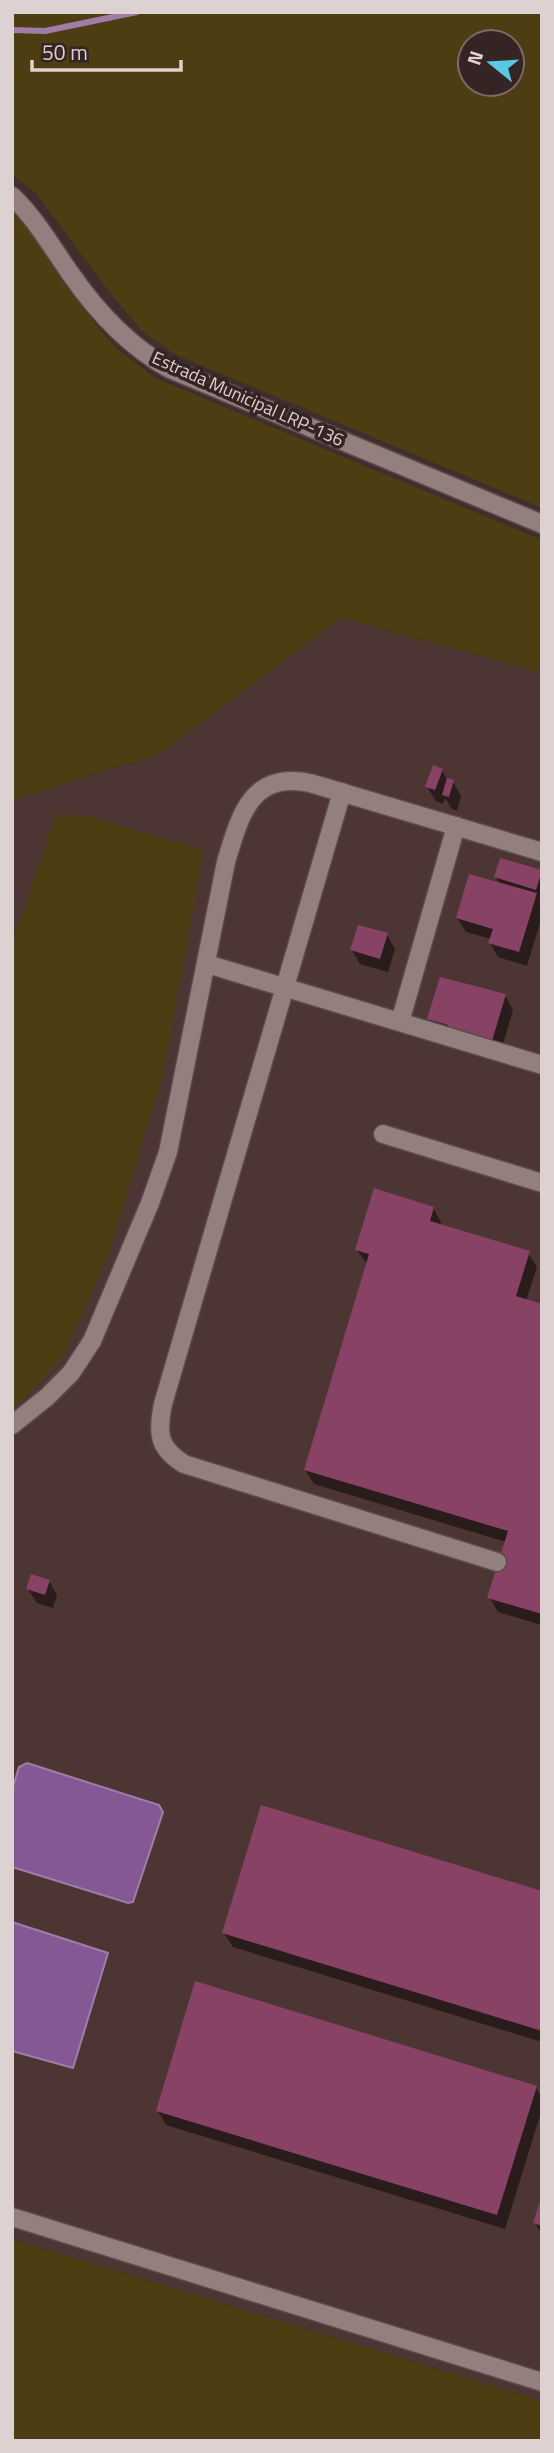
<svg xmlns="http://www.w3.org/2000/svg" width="554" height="2453" viewBox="0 0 554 2453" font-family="'Titillium Web',sans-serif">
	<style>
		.built { fill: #4d3534 }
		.green { fill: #4c3d12; fill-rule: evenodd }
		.water { fill: #845895; stroke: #9f7da7; stroke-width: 2 }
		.shadow { fill: #0007 }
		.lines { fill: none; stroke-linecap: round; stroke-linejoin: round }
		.stream { stroke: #9f7da7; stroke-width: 6 }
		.building { fill: #884266 }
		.minor-casing { stroke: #594b4a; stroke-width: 21 }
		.minor { stroke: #937f7d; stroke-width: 18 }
		.labels { text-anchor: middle; stroke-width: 7; stroke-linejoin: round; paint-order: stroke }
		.street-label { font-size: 18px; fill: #ddd2d1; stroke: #342423 }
	</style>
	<rect width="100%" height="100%" fill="#3f2e2d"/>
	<polygon class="built" points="342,618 542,673 542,2401 12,2239 12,800 159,754"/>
	<g class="green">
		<path d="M 12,12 L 542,12 L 542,508 L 174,354 L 142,331 L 104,285 L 36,193 L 12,175 ZM 512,42 L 512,84 L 470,84 L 470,42 Z"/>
		<polygon points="12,209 25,223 58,275 90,317 114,346 155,378 542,540 542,673 342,618 159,754 12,800"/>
		<polygon points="56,814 88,816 204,850 162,1079 108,1256 64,1355 22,1401 12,1407 12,945"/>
		<polygon points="12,2239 542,2401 542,2441 12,2441"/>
	</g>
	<g class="water">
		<polygon points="27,1763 159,1805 163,1812 133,1902 128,1903 12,1867 12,1790 19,1767"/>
		<polygon points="12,1922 108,1953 73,2068 12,2051"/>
	</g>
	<g class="shadow">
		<polygon points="442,770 447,780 453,782 461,796 457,811 452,809 445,798 443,804 436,801 427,787"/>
		<polygon points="541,872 542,902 539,902 542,916 527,966 498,957 490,943 491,939 466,932 457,918 500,884 496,877"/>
		<polygon points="387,935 395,949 388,972 360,964 352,950"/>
		<polygon points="505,995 513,1010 500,1054 437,1033 429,1019"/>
		<polygon points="433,1208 441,1222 440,1226 528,1253 537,1267 526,1301 542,1306 542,1625 498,1612 489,1597 506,1542 314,1484 305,1470 368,1265 357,1250"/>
		<polygon points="49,1581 57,1595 53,1608 37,1603 28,1589"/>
		<polygon points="542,1893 542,2042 233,1947 224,1933"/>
		<polygon points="536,2087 542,2098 542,2109 505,2229 166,2125 158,2111"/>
		<polygon points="542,2202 542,2235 535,2223"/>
	</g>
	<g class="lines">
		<polyline class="stream" points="12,30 45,31 137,12"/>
	</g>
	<g class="building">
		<polygon points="433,765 443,769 435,790 425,787"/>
		<polygon points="447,778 454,780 449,797 442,795"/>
		<polygon points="500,858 542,870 536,890 494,877"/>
		<polygon points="469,874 537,893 519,952 488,943 493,929 456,918"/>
		<polygon points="358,925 388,933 380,959 350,950"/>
		<polygon points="440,977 506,994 492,1041 447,1028 448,1025 427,1019"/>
		<polygon points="374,1188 434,1207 430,1221 530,1251 516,1296 542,1304 542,1614 487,1598 508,1531 304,1470 369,1254 355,1250"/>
		<polygon points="31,1574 50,1580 45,1595 26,1589"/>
		<polygon points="261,1805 542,1891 542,2031 222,1933"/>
		<polygon points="195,1981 537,2086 497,2215 156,2111"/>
		<polygon points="541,2198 542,2198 542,2226 533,2223"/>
	</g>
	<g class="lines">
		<g class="minor-casing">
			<g id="minor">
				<path d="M 12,196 C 36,219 51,246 70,273 C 97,312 128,346 170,369 L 542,524"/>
				<path d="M 342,792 L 163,1404 C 157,1433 158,1448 184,1464 L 497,1562"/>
				<polyline points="207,964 542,1065"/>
				<polyline points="400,1022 456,826"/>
				<polyline points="383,1134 542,1183"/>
				<path d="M 12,1425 L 47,1397 L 71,1373 L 92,1341 L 150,1203 L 168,1152 L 226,862 C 240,815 251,771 310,783 L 542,852"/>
				<polyline points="12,2217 542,2382"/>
			</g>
		</g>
		<use href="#minor" class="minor"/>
	</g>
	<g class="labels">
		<g class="street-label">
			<text transform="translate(248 399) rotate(24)" y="6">Estrada Municipal LRP-136</text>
		</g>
	</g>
	<rect width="554" height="2453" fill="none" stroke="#ddd2d1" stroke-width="28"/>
	<g transform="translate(491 63) rotate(288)"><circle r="33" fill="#342423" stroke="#786a69" stroke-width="2"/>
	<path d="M0-5L12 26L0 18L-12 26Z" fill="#59c8e4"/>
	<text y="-10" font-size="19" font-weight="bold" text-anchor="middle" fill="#ddd2d1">N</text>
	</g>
	<path d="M32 60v10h149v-10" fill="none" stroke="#ddd2d1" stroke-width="3.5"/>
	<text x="42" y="60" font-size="21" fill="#ddd2d1" stroke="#342423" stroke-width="5" paint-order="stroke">50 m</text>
</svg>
